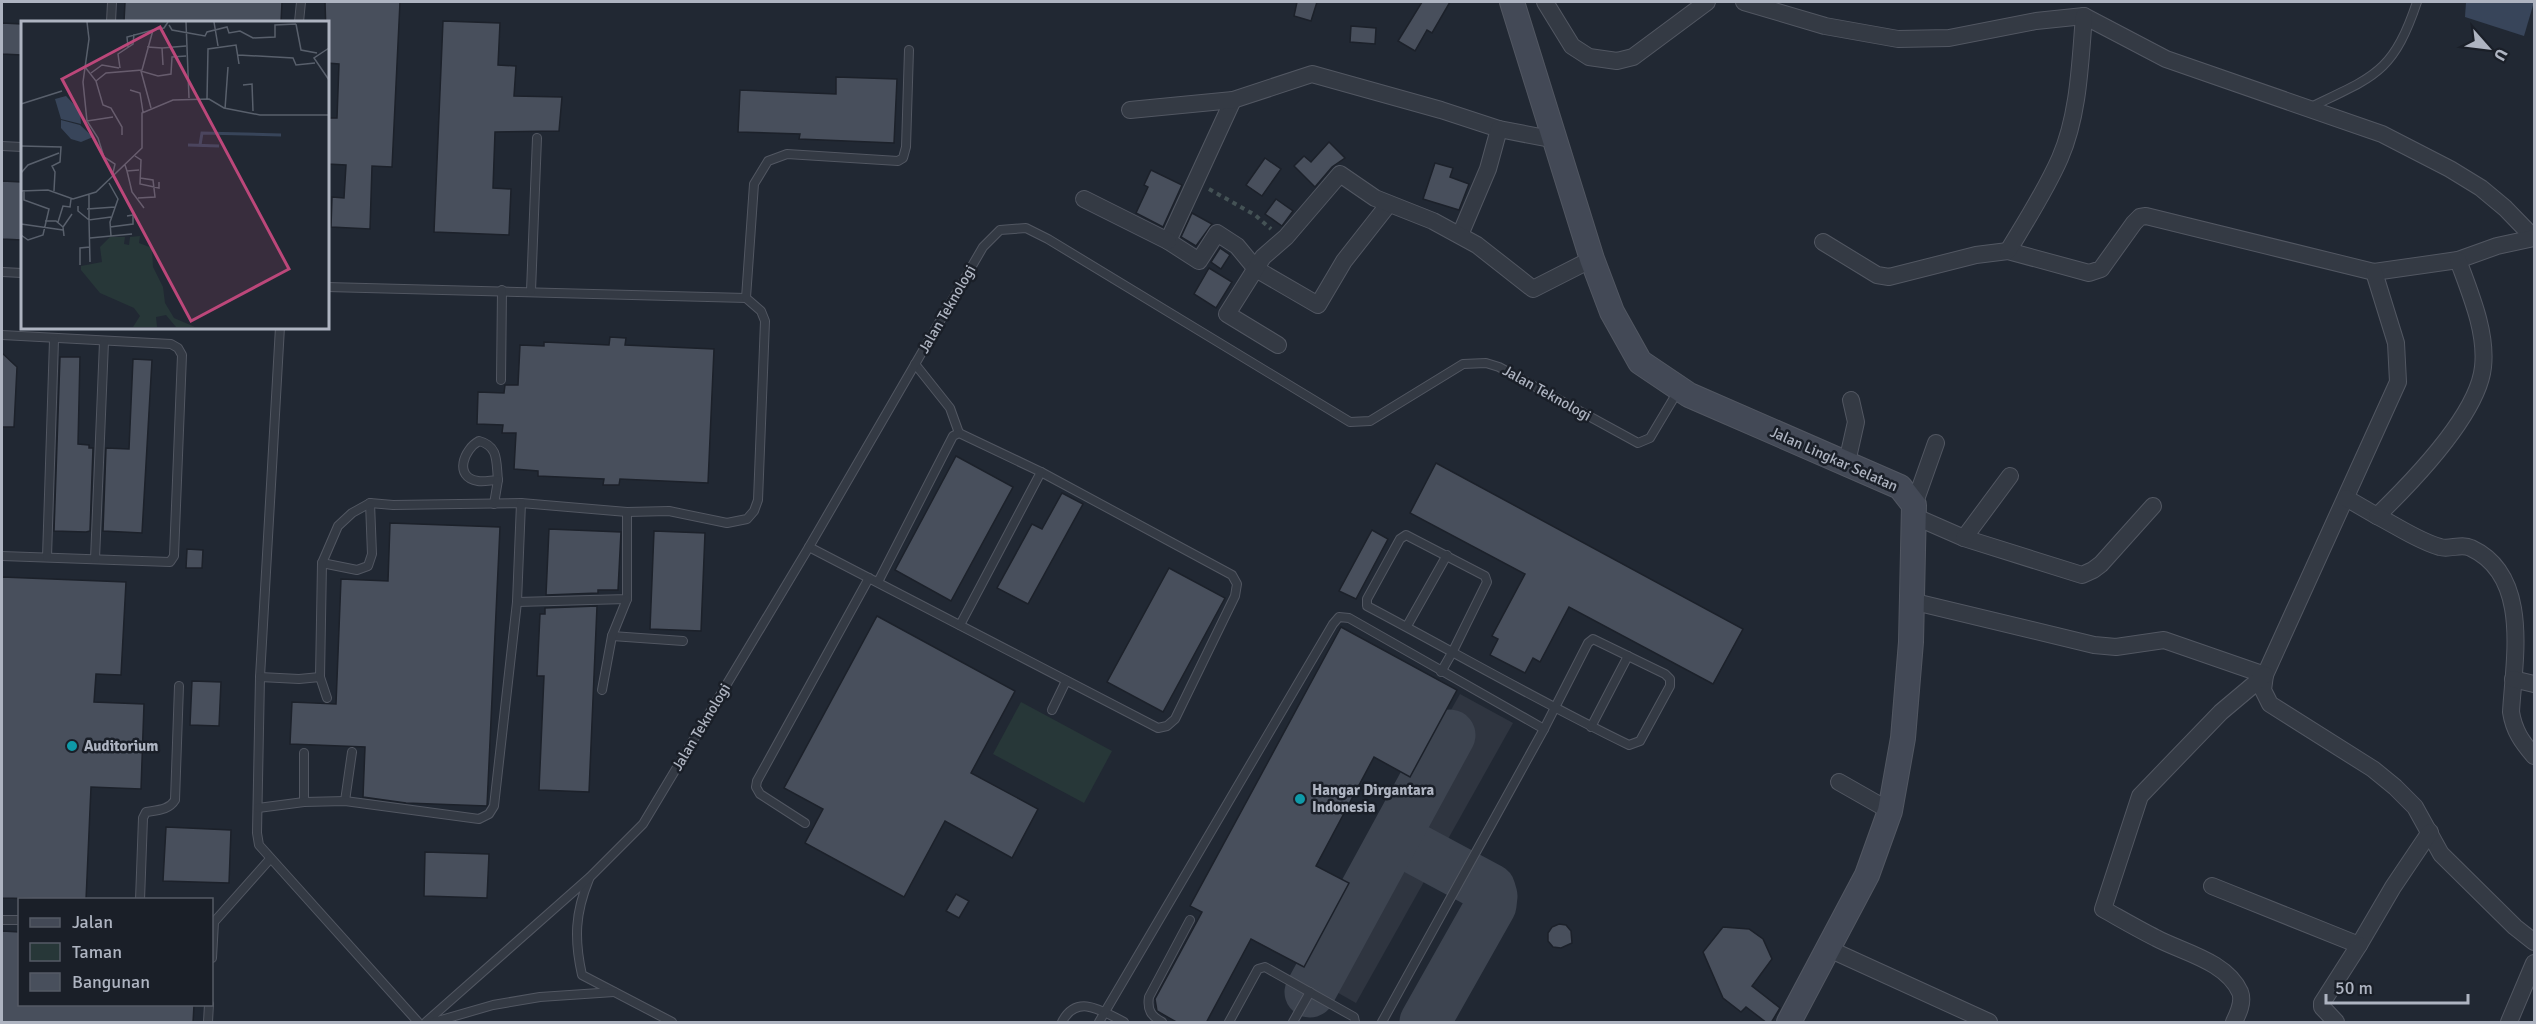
<svg xmlns="http://www.w3.org/2000/svg" width="2536" height="1024" viewBox="0 0 2536 1024" font-family="Signika,sans-serif">
	<style>
		.airport { fill: #2f3540 }
		.green { fill: #273738 }
		.water { fill: #38455a }
		.lines { fill: none; stroke-linecap: round; stroke-linejoin: round }
		.taxiway { stroke: #3d4450; stroke-width: 51 }
		.building { fill: #484f5c; stroke: #1c212a; stroke-width: 1.5 }
		.service-casing { stroke: #525762; stroke-width: 10 }
		.minor-casing { stroke: #525762; stroke-width: 18 }
		.secondary-casing { stroke: #525762; stroke-width: 26 }
		.path { stroke: #445255; stroke-width: 4; stroke-dasharray: 4.5 4.5; stroke-linecap: butt }
		.service { stroke: #343a44; stroke-width: 8 }
		.minor { stroke: #343a44; stroke-width: 16 }
		.secondary { stroke: #434956; stroke-width: 24 }
		.culture-dot { fill: #0f9aa8; stroke: #1a1f28; stroke-width: 2 }
		.labels { text-anchor: middle; stroke-width: 5; stroke-linejoin: round; paint-order: stroke }
		.street-label { font-size: 15px; fill: #aeb4c1; stroke: #1a1f28 }
		.poi-label { font-size: 15px; font-weight: bold; fill: #aeb4c1; stroke: #1a1f28; text-anchor: start }
		.inset-river { fill: none; stroke: #38455a; stroke-width: 3 }
		.inset-road { fill: none; stroke: #59606c; stroke-width: 1.5 }
		.view { fill: #bc477a; fill-opacity: 0.15; stroke: #bc477a; stroke-width: 3 }
		.inset-edge { fill: none; stroke: #aeb4c1; stroke-width: 3 }
	</style>
	<rect width="100%" height="100%" fill="#212833"/>
	<polygon class="airport" points="1460,694 1513,723 1356,1003 1303,973"/>
	<polygon class="green" points="1021,702 1112,751 1084,803 993,754"/>
	<polygon class="water" points="2466,2 2534,2 2524,36 2465,17"/>
	<g class="lines">
		<g class="taxiway">
			<polyline points="1395,838 1490,889 1492,896 1491,905 1425,1022"/>
			<polyline points="1310,992 1450,735"/>
		</g>
	</g>
	<g class="building">
		<polygon points="125,2 282,2 281,22 124,22"/>
		<polygon points="325,2 400,2 392,167 372,166 370,229 331,227 332,197 344,198 346,165 327,164 327,118 337,118 339,64 327,63"/>
		<polygon points="1297,2 1317,2 1311,21 1294,16"/>
		<polygon points="1422,2 1450,2 1432,33 1427,30 1415,51 1398,41"/>
		<polygon points="443,21 500,23 498,65 516,66 514,96 562,97 559,131 495,132 493,188 511,189 509,235 434,232"/>
		<polygon points="2,23 22,24 22,55 2,54"/>
		<polygon points="1351,26 1376,28 1375,44 1350,42"/>
		<polygon points="836,77 897,79 894,143 799,139 800,134 738,132 740,90 836,94"/>
		<polygon points="1329,142 1345,158 1332,167 1315,187 1294,166 1304,156 1311,162"/>
		<polygon points="1265,158 1281,169 1262,196 1246,185"/>
		<polygon points="1435,163 1453,168 1450,177 1469,184 1459,210 1423,199"/>
		<polygon points="1151,170 1182,185 1163,227 1136,213 1148,187 1144,185"/>
		<polygon points="2,181 22,182 22,240 2,239"/>
		<polygon points="1276,199 1293,211 1282,226 1265,214"/>
		<polygon points="1192,213 1212,224 1196,246 1181,237"/>
		<polygon points="1220,248 1230,255 1221,269 1211,262"/>
		<polygon points="1209,268 1232,282 1216,308 1194,294"/>
		<polygon points="610,337 626,338 625,345 714,349 708,483 620,479 619,485 603,485 604,479 538,476 538,471 514,469 516,433 502,433 503,425 477,424 478,392 504,393 505,385 518,385 520,345 544,346 544,342 609,345"/>
		<polygon points="2,353 17,367 14,427 2,427"/>
		<polygon points="60,357 80,357 78,444 89,445 89,448 93,448 90,531 86,532 54,531"/>
		<polygon points="133,359 152,360 142,533 103,531 106,448 129,449"/>
		<polygon points="956,456 1013,487 951,601 895,570"/>
		<polygon points="1436,463 1743,629 1713,684 1569,607 1540,662 1533,658 1525,673 1490,655 1498,639 1492,636 1525,574 1410,513"/>
		<polygon points="1062,493 1083,504 1028,604 997,588 1032,524 1042,529"/>
		<polygon points="390,523 500,527 487,806 406,803 363,797 365,747 290,744 292,702 336,704 341,579 388,581"/>
		<polygon points="549,529 621,532 618,590 598,590 598,593 546,595"/>
		<polygon points="1372,530 1388,539 1356,599 1339,591"/>
		<polygon points="654,531 705,533 701,631 650,629"/>
		<polygon points="187,549 203,550 202,568 186,568"/>
		<polygon points="1169,568 1225,598 1163,712 1107,682"/>
		<polygon points="2,577 126,582 121,675 96,674 94,702 144,704 141,789 91,787 86,900 2,898"/>
		<polygon points="597,606 589,792 539,790 544,676 537,676 540,614 545,614 545,608"/>
		<polygon points="877,616 1015,691 971,773 1038,809 1012,858 945,821 904,897 805,843 823,809 784,788"/>
		<polygon points="1341,627 1457,690 1410,777 1374,757 1316,866 1349,883 1304,967 1251,939 1206,1023 1178,1023 1157,1011 1155,999 1202,912 1190,906"/>
		<polygon points="192,681 221,682 219,726 190,725"/>
		<polygon points="166,827 231,830 229,883 163,881"/>
		<polygon points="425,852 489,854 487,898 424,896"/>
		<polygon points="956,894 969,901 959,918 946,911"/>
		<polygon points="1559,924 1566,925 1571,931 1572,943 1561,948 1553,947 1548,941 1548,933 1552,927"/>
		<polygon points="1723,927 1749,929 1763,939 1772,959 1752,986 1780,1008 1771,1023 1767,1023 1746,1007 1741,1012 1723,998 1703,952"/>
		<polygon points="2,931 20,932 20,1005 194,1005 193,1023 2,1023"/>
	</g>
	<g class="lines">
		<g class="service-casing">
			<g id="service">
				<polyline points="111,22 112,2"/>
				<polyline points="299,22 301,2"/>
				<path d="M 2311,107 C 2375,76 2393,73 2417,2"/>
				<polyline points="2,146 22,147"/>
				<polyline points="2,272 22,273"/>
				<polyline points="327,287 746,298"/>
				<polyline points="531,291 537,138"/>
				<polyline points="280,327 260,677 257,833 259,845 418,1022"/>
				<polyline points="2,335 171,344 178,348 182,355 174,556 170,562 2,556"/>
				<polyline points="915,364 950,408 959,433"/>
				<polyline points="501,380 502,290"/>
				<path d="M 479,441 C 499,446 496,462 498,480 C 492,480 484,482 478,481 C 453,477 464,449 479,441 Z"/>
				<polyline points="494,504 498,480"/>
				<polyline points="809,547 1158,728 1167,726 1175,719 1235,596 1237,584 1232,575 1041,472 959,433 953,436 878,582"/>
				<polyline points="47,557 54,340"/>
				<polyline points="95,559 104,342"/>
				<polyline points="322,563 357,570 368,566 372,554 370,503"/>
				<polyline points="517,602 627,599 627,512"/>
				<polyline points="960,625 1041,472"/>
				<polyline points="1407,626 1447,555"/>
				<polyline points="612,636 683,641"/>
				<polyline points="260,677 299,679 320,677"/>
				<polyline points="602,690 612,636 627,599"/>
				<polyline points="327,698 320,677 322,563 338,526 352,513 370,503 393,505 521,503 627,512 669,511 727,523 747,519 754,511 758,500 765,321 761,311 746,298 754,184 768,161 787,154 898,161 903,158 906,147 909,50"/>
				<polyline points="1052,710 1066,681"/>
				<polyline points="1591,727 1628,656"/>
				<polyline points="345,801 352,752"/>
				<polyline points="304,802 304,753"/>
				<polyline points="258,808 304,802 345,801 479,819 489,814 494,806 517,602 521,503"/>
				<polyline points="805,823 760,794 756,787 757,781 869,578"/>
				<path d="M 589,879 C 575,913 574,939 582,975 L 672,1022"/>
				<path d="M 140,900 L 143,818 L 146,812 C 158,810 169,810 175,800 L 179,686"/>
				<polyline points="2,920 20,920"/>
				<polyline points="212,958 214,922 270,859"/>
				<polyline points="208,1022 209,1004"/>
				<polyline points="426,1022 590,877 643,824 809,547 983,247 1000,230 1026,228 1048,239 1350,422 1370,421 1463,364 1486,363 1499,367 1638,443 1650,438 1678,391"/>
				<polyline points="434,1022 493,1005 540,997 614,992"/>
				<path d="M 1062,1022 C 1077,993 1102,1011 1124,1022"/>
				<polyline points="1099,1022 1333,624 1339,617 1349,618 1544,729"/>
				<path d="M 1162,1022 C 1151,1016 1147,1010 1149,997 L 1190,920"/>
				<polyline points="1229,1022 1258,969 1265,967 1354,1017 1355,1022"/>
				<polyline points="1293,1022 1310,992"/>
				<path d="M 1382,1022 L 1544,729 L 1588,643 L 1593,639 L 1665,674 L 1670,679 L 1670,686 L 1640,741 L 1629,745 C 1540,702 1454,652 1367,606 L 1367,599 L 1400,539 L 1406,535 L 1485,576 L 1487,582 L 1453,651 L 1441,672"/>
			</g>
		</g>
		<g class="minor-casing">
			<g id="minor">
				<polyline points="1545,2 1572,46 1589,57 1617,61 1633,57 1707,2"/>
				<polyline points="1744,2 1825,26 1898,39 1949,38 2036,21 2084,16 2166,59 2382,134 2450,169 2481,188 2505,208 2534,238"/>
				<polyline points="1233,100 1168,241 1199,261 1217,233 1237,246 1256,269 1318,305 1344,261 1388,205"/>
				<polyline points="1130,110 1233,100 1312,74 1441,110 1499,129"/>
				<polyline points="1084,199 1168,241"/>
				<polyline points="1460,235 1488,169 1499,129 1556,140"/>
				<polyline points="1823,242 1877,275 1889,277 1976,255 2008,251 2089,273 2101,269 2134,223 2140,217 2146,216 2374,272 2458,260 2497,246 2534,238"/>
				<path d="M 2008,251 C 2026,221 2046,190 2060,158 C 2079,114 2080,63 2084,16"/>
				<polyline points="2374,272 2396,343 2398,382 2265,675 2263,690 2270,704 2373,769 2395,787 2415,807 2441,854 2515,927 2534,942"/>
				<polyline points="1278,345 1227,314 1263,257 1286,237 1340,174 1375,198 1433,221 1477,245 1533,289 1592,259"/>
				<polyline points="1847,462 1856,422 1851,400"/>
				<path d="M 2346,498 L 2377,516 C 2411,483 2478,415 2483,367 C 2487,332 2470,293 2458,260"/>
				<polyline points="1914,505 1936,443"/>
				<path d="M 2377,516 C 2397,526 2418,541 2440,547 C 2450,550 2461,543 2471,548 C 2531,576 2514,659 2511,712 C 2514,731 2522,742 2534,756"/>
				<polyline points="1916,517 1964,538 2082,575 2093,570 2101,564 2153,506"/>
				<polyline points="1964,538 2010,476"/>
				<polyline points="1911,601 2094,645 2116,647 2164,640 2265,675"/>
				<polyline points="2513,679 2534,684"/>
				<polyline points="1839,782 1890,811"/>
				<polyline points="2212,886 2359,945 2393,887 2430,832"/>
				<polyline points="1829,949 1989,1022"/>
				<path d="M 2234,1022 C 2238,1014 2244,1002 2240,992 C 2226,961 2182,952 2156,938 C 2138,929 2121,919 2103,909 L 2140,796 L 2221,712 L 2265,675"/>
				<polyline points="2336,1022 2322,1007 2322,1003 2359,945"/>
				<polyline points="2509,1022 2534,963"/>
			</g>
		</g>
		<g class="secondary-casing">
			<polyline id="secondary" points="1512,2 1592,259 1612,312 1640,362 1689,395 1900,487 1914,505 1911,642 1903,738 1890,811 1867,875 1789,1022"/>
		</g>
		<polyline class="path" points="1209,189 1255,215 1271,229"/>
		<use href="#service" class="service"/>
		<use href="#minor" class="minor"/>
		<use href="#secondary" class="secondary"/>
	</g>
	<g class="culture-dot">
		<circle cx="72" cy="746" r="6"/>
		<circle cx="1300" cy="799" r="6"/>
	</g>
	<g class="labels">
		<g class="street-label">
			<text transform="translate(947 309) rotate(-60)" y="5">Jalan Teknologi</text>
			<text transform="translate(1547 393) rotate(29)" y="5">Jalan Teknologi</text>
			<text transform="translate(1834 459) rotate(24)" y="5">Jalan Lingkar Selatan</text>
			<text transform="translate(701 727) rotate(-59)" y="5">Jalan Teknologi</text>
		</g>
		<g class="poi-label">
			<text x="84" y="751">Auditorium</text>
			<text x="1312" y="795">Hangar Dirgantara<tspan x="1312" dy="17">Indonesia</tspan></text>
		</g>
	</g>
	<g transform="translate(21 21)">
		<rect width="308" height="308" fill="#212833"/>
		<path d="M 119,215 L 118,222 L 131,227 L 132,246 L 142,266 L 144,282 L 153,297 L 174,306 L 155,306 L 145,294 L 135,296 L 136,306 L 112,306 L 119,295 L 113,287 L 79,272 L 60,249 L 60,245 L 81,241 L 79,226 L 89,216 L 104,216 L 103,223 L 108,224 L 109,216 Z" fill="#273738"/>
		<path d="M 45,75 L 59,90 L 60,103 L 40,98 L 34,78 ZM 40,99 L 59,104 L 72,116 L 60,121 L 50,118 L 40,107 Z" fill="#38455a"/>
		<path class="inset-river" d="M 167,124 L 198,125M 179,124 L 181,112 L 260,114"/>
		<path class="inset-road" d="M 66,1 L 68,18 L 62,61 L 66,100 L 77,117 L 83,136 L 94,143 L 92,152M 165,1 L 168,77M 193,1 L 197,25M 275,3 L 280,29 L 296,32M 148,4 L 151,9 L 184,15 L 186,11 L 206,6 L 208,12 L 219,10 L 232,17 L 254,16 L 254,4 L 275,3M 107,26 L 106,16 L 132,9M 126,26 L 141,27 L 142,44M 141,27 L 165,25M 308,27 L 293,37 L 308,59M 217,34 L 272,37 L 275,44 L 294,42M 64,46 L 75,60 L 82,84 L 90,87 L 101,106 L 101,114M 99,47 L 97,33 L 112,23 L 113,13M 70,52 L 81,44 L 98,47M 75,60 L 85,52 L 121,49 L 132,9 L 143,7 L 147,1M 222,64 L 231,63 L 232,90M 109,69 L 119,72 L 122,91M 186,78 L 187,28 L 215,24 L 218,43M 0,83 L 41,70M 130,87 L 120,50 L 137,55 L 150,53 L 151,36 L 165,35M 204,88 L 207,46M 66,100 L 92,96M 0,125 L 40,126 L 39,141 L 31,145 L 34,151 L 33,170M 114,135 L 120,139 L 119,163 L 138,167 L 138,161M 104,144 L 106,150 L 118,149M 106,150 L 111,171 L 123,187M 0,152 L 7,144 L 38,132M 88,162 L 97,178 L 89,201 L 90,215M 0,170 L 27,169 L 52,178 L 75,171 L 121,127 L 121,92 L 152,79 L 188,78 L 203,87 L 239,94 L 308,94M 68,174 L 68,199 L 90,196M 117,177 L 134,176 L 132,159 L 119,157M 57,185 L 57,190 L 68,199 L 69,241M 66,188 L 94,186M 24,200 L 35,200 L 42,206M 37,201 L 42,185 L 49,186 L 50,178M 0,203 L 42,209M 89,206 L 112,203 L 112,194 L 106,195M 0,214 L 7,219 L 22,214 L 28,188 L 3,179 L 3,169M 43,215 L 42,206 L 51,193M 69,217 L 111,213M 59,244 L 59,227 L 69,226"/>
		<path class="view" d="M 139,6 L 268,248 L 170,300 L 41,58 Z"/>
		<rect width="308" height="308" class="inset-edge"/>
	</g>
	<rect width="2536" height="1024" fill="none" stroke="#aeb4c1" stroke-width="6"/>
	<rect x="18" y="898" width="195" height="108" fill="#1a1f28" stroke="#555b65" stroke-width="1.5"/>
	<rect x="30" y="918" width="30" height="9" fill="#434956" stroke="#555b65" stroke-width="1.5"/>
	<text x="72" y="928" font-size="18" fill="#aeb4c1">Jalan</text>
	<rect x="30" y="943" width="30" height="18" fill="#273738" stroke="#555b65" stroke-width="1.5"/>
	<text x="72" y="958" font-size="18" fill="#aeb4c1">Taman</text>
	<rect x="30" y="973" width="30" height="18" fill="#484f5c" stroke="#555b65" stroke-width="1.5"/>
	<text x="72" y="988" font-size="18" fill="#aeb4c1">Bangunan</text>
	<g transform="translate(2488 48) rotate(118)" stroke="#1a1f28" stroke-width="4.5" paint-order="stroke">
	<path d="M0-4.5L10 22L0 15L-10 22Z" fill="#aeb4c1"/>
	<text y="-9" font-size="16" font-weight="bold" text-anchor="middle" fill="#aeb4c1">U</text>
	</g>
	<path d="M2326 994v9h142v-9" fill="none" stroke="#aeb4c1" stroke-width="3"/>
	<text x="2335" y="994" font-size="18" fill="#aeb4c1" stroke="#1a1f28" stroke-width="4.5" paint-order="stroke">50 m</text>
</svg>
